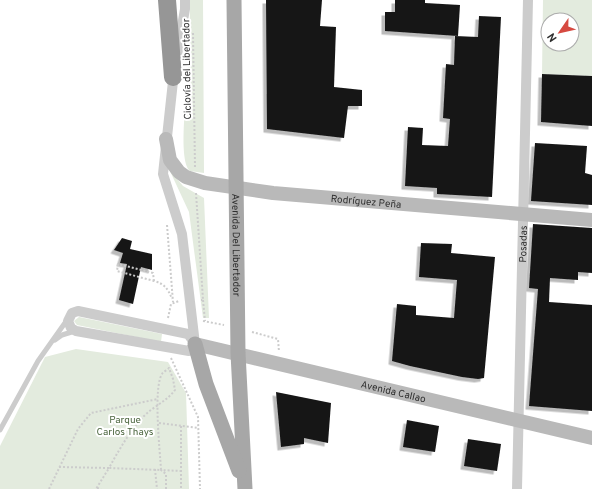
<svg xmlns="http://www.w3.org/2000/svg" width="592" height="489" viewBox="0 0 592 489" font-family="Overpass,sans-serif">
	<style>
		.green { fill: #e3ebde; fill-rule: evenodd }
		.building { fill: #161616; filter: url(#shadow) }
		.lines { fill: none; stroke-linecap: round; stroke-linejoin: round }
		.path { stroke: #ccc; stroke-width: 2; stroke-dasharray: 2 2; stroke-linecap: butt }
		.lane { stroke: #ccc; stroke-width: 5 }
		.street { stroke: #ccc; stroke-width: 10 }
		.secondary { stroke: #b9b9b9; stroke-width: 14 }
		.primary { stroke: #a7a7a7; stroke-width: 15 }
		.highway { stroke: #969696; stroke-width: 18 }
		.labels { text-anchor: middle; stroke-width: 4; stroke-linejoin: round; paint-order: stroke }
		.street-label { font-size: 10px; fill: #2f2f2f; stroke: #fff }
		.park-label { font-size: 10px; fill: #4d6740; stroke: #fff }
	</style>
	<defs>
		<filter id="shadow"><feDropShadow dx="-3.5" dy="3.5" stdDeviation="0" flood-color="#0004"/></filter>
	</defs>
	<rect width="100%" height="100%" fill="#fff"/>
	<g class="green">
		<path d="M 190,0 L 203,0 L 204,173 L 190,171 C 177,160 188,87 188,68 C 189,45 190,23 190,0 Z"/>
		<path d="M 543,0 L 592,0 L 592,76 L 542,74 ZM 548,20 L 572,20 L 572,44 L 548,44 Z"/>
		<polygon points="169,169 183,186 204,198 209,318 203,318 189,212"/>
		<polygon points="79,317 162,334 161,342 77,325 74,321"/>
		<polygon points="76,349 168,362 186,393 189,489 0,489 0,446 45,357"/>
	</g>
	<g class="building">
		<polygon points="266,0 322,0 320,26 336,27 334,87 362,90 362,106 348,106 344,138 267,129"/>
		<polygon points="395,0 425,0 425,3 460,5 458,36 385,31 385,12 395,12"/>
		<polygon points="479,16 501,17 492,197 437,194 437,188 405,186 408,127 423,128 422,145 448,146 450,119 443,118 446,64 454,65 455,36 478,37"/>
		<polygon points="542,74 592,76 592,126 541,122"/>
		<polygon points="535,143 587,146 585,173 592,175 592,205 531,201"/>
		<polygon points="533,224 592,228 592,273 578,272 578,280 550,278 549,302 592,305 592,411 529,406 538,289 529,288"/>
		<polygon points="122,238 132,241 130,249 152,254 152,270 141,267 133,304 119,300 127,264 120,263 123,253 114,250"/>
		<polygon points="421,243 452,244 451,253 495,257 484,378 478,379 462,377 410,366 392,361 397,304 416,306 416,315 454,318 457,280 419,277"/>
		<polygon points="276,392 331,403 328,443 304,438 304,444 281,447"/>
		<polygon points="407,420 439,426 435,452 403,447"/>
		<polygon points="468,439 501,444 497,471 464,466"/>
	</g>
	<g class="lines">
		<g class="path">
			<polyline points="193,33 195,167"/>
			<polyline points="196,193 203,300 201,300"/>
			<polyline points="167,225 173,302"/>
			<path d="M 154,281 L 153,273 L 118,264 L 117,271 L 154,281 C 165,284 168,289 172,299"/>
			<polyline points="203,300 205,321"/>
			<polyline points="168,318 171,304 179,301"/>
			<polyline points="203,321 224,325"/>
			<polyline points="252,332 278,339 279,352"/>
			<polyline points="171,358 198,417 200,489"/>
			<polyline points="159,423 198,428"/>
			<polyline points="181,426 181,489"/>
			<path d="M 59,467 L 109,468 C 119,450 129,432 144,416 C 154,406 167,401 175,390 L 173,379 L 169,368 C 167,370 163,372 162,374 C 153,388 160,451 161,470 L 109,468 L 96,489"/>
			<polyline points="155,469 157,489"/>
			<polyline points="97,488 101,489"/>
			<polyline points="49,489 78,429 91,413 158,399"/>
			<polyline points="166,489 166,474 161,470 181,471"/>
		</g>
		<g class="lane">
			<polyline points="55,340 62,335 75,331"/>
			<polyline points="0,430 38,361 67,320"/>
		</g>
		<g class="street">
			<polyline points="177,55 185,9 185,0"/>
			<polyline points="174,72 163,174 182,234 195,344"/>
			<polygon points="78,311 188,334 195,344 189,351 76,331 71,328 68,321 72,313"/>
			<path id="s1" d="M 517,489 L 528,0"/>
		</g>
		<g class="secondary">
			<path id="s2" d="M 166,139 L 170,160 L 179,172 L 186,177 L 205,183 L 273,193 L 592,220"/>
			<path id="s3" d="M 195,344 L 592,438"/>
		</g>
		<g class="primary">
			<path id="s4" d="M 234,0 L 238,353 L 245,489"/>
			<polyline points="195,344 206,384 239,471"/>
		</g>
		<polyline class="highway" points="167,0 173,77"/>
	</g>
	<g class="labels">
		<g class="street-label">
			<text transform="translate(186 69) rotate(-91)" y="4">Ciclovía del Libertador</text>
			<text dy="4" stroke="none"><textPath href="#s2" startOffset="227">Rodríguez Peña</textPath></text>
			<text dy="4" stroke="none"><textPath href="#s1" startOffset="245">Posadas</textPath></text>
			<text dy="4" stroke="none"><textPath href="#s4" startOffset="245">Avenida Del Libertador</textPath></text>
			<text dy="4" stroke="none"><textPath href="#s3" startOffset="204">Avenida Callao</textPath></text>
		</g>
		<g class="park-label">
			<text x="125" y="423">Parque<tspan x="125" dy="12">Carlos Thays</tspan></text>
		</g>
	</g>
	<g transform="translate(560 32) rotate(236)"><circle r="19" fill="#ffffff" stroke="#acacac"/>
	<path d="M0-3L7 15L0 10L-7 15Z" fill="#d64a41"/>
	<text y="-6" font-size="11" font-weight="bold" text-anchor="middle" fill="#2f2f2f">N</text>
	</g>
</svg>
